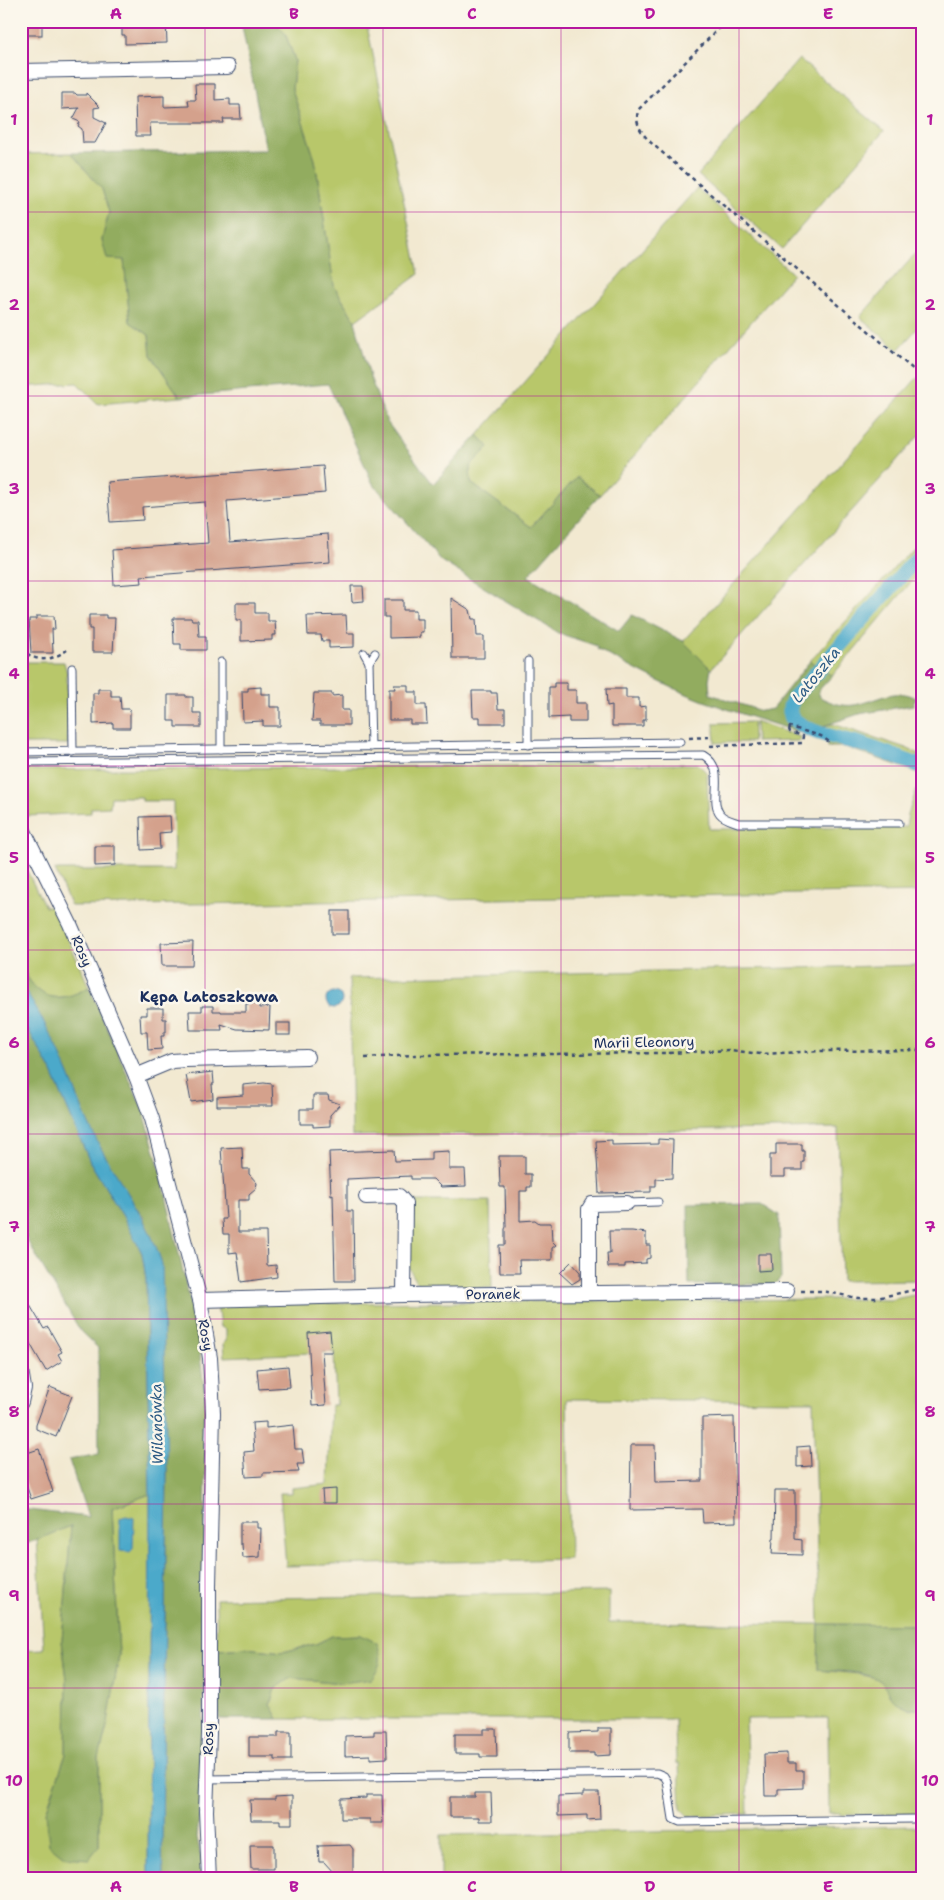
<svg xmlns="http://www.w3.org/2000/svg" width="944" height="1900" viewBox="0 0 944 1900" font-family="'Shantell Sans',sans-serif">
	<style>
		.green { fill: #b8c76a; stroke: #6a7b64 }
		.forest { fill: #92ac5e; stroke: #566e5e }
		.water { fill: #4ba9ca; stroke: #336c94 }
		.lines { fill: none; stroke-linecap: round; stroke-linejoin: round }
		.canal { stroke: #4ba9ca; stroke-width: 15 }
		.building { fill: #d4a18c }
		.lane-casing { stroke: #3b4b6f; stroke-width: 9 }
		.street-casing { stroke: #3b4b6f; stroke-width: 16 }
		.path { stroke: #3b4b6f; stroke-width: 2.5; stroke-dasharray: 4 4; stroke-linecap: butt }
		.lane { stroke: #fff; stroke-width: 7 }
		.street { stroke: #fff; stroke-width: 14 }
		.grid { fill: none; stroke: #b5179e; stroke-width: 1; stroke-opacity: 0.55 }
		.labels { text-anchor: middle; stroke-width: 5; stroke-linejoin: round; paint-order: stroke }
		.street-label { font-size: 14px; fill: #1b2f5e; stroke: #fbf7ec }
		.water-label { font-size: 15px; font-style: italic; fill: #2c5a84; stroke: #fbf7ec }
		.neighbourhood-label { font-size: 15px; font-weight: bold; fill: #1b2f5e; stroke: #fbf7ec }
		.neatline { fill: none; stroke: #b5179e; stroke-width: 2 }
		.grid-label { font-size: 16px; text-anchor: middle; font-weight: bold; fill: #b5179e }
	</style>
	<rect width="100%" height="100%" fill="#fbf7ec"/>
	<filter id="ink" filterUnits="userSpaceOnUse"><feTurbulence type="fractalNoise" baseFrequency=".02" numOctaves="2"/><feDisplacementMap in="SourceGraphic" scale="10" xChannelSelector="R" yChannelSelector="G"/><feConvolveMatrix kernelMatrix="1 2 1 2 8 2 1 2 1" color-interpolation-filters="sRGB"/></filter>
	<filter id="wash" filterUnits="userSpaceOnUse"><feTurbulence type="fractalNoise" baseFrequency=".0096" numOctaves="4" result="noise"/><feDisplacementMap in="SourceGraphic" scale="20" xChannelSelector="R" yChannelSelector="G"/><feGaussianBlur stdDeviation="1.12" result="paint"/><feColorMatrix in="noise" values="0 0 0 0 0 0 0 0 0 0 0 0 0 0 0 0 0 1.4 0 .05"/><feComposite in="paint" operator="in"/></filter>
	<g filter="url(#wash)">
		<rect width="100%" height="100%" fill="#f2e9d1"/>
		<g class="green">
			<polygon points="278,21 366,21 419,274 355,321 334,286 315,160 292,89 295,60 285,33 278,26"/>
			<polygon points="799,59 884,131 782,249 698,175"/>
			<polygon points="71,153 102,189 109,212 102,240 124,260 130,322 149,335 151,355 180,397 98,404 77,383 21,387 21,154"/>
			<polygon points="697,188 793,274 600,495 577,477 531,527 471,483 470,466 489,447 478,435"/>
			<polygon points="923,245 923,322 898,350 860,317"/>
			<polygon points="917,378 923,383 923,431 711,669 683,641"/>
			<polygon points="923,536 923,568 832,676 810,661"/>
			<polygon points="21,662 64,662 67,673 68,744 21,744"/>
			<polygon points="755,721 800,737 800,741 756,742"/>
			<polygon points="753,722 753,742 715,743 714,723"/>
			<polygon points="833,724 906,748 923,756 923,892 71,906 55,870 174,870 173,801 142,801 142,797 111,797 110,807 91,808 91,813 28,816 21,809 21,770 698,764 707,773 709,829 906,827 908,814 922,774 845,747 827,747 827,742 814,737 823,726"/>
			<polygon points="21,859 45,907 54,907 89,987 73,996 52,998 42,994 34,988 27,977 21,966"/>
			<polygon points="923,965 923,1280 842,1281 838,1128 352,1136 349,978"/>
			<polygon points="410,1201 490,1201 492,1288 422,1287 416,1281 409,1268"/>
			<polygon points="923,1293 923,1625 819,1624 818,1670 858,1674 876,1678 884,1684 889,1694 908,1709 923,1709 923,1879 441,1879 441,1835 917,1826 916,1814 840,1815 840,1813 829,1813 828,1718 746,1719 748,1814 688,1816 681,1809 679,1764 676,1764 675,1719 278,1719 270,1705 275,1688 291,1678 342,1683 361,1635 332,1636 316,1644 283,1652 246,1648 217,1650 216,1599 609,1592 609,1622 819,1624 813,1401 567,1399 570,1559 286,1566 280,1493 292,1493 292,1488 328,1484 331,1405 336,1405 334,1352 224,1357 223,1344 226,1341 226,1329 220,1327 217,1304 840,1299 890,1300"/>
			<polygon points="150,1494 148,1879 21,1879 21,1650 44,1649 37,1539 71,1526 62,1641 67,1679 66,1754 46,1812 99,1846 99,1758 108,1722 119,1655 112,1508"/>
		</g>
		<g class="forest">
			<path d="M 241,21 L 278,21 L 278,26 L 285,33 L 295,60 L 292,89 L 315,160 L 334,286 L 355,321 L 370,377 L 387,422 L 433,484 L 478,435 L 489,447 L 470,466 L 471,483 L 531,527 L 577,477 L 600,495 L 528,576 L 619,631 L 632,615 L 683,641 L 711,669 L 709,680 L 710,694 L 761,711 L 772,709 L 810,661 L 832,676 L 818,691 L 820,697 C 829,702 843,707 854,705 C 874,702 896,686 916,698 L 913,705 L 859,714 L 823,726 L 814,737 C 777,725 740,714 704,701 C 667,687 632,668 597,649 L 597,646 L 558,633 L 441,561 L 373,484 L 328,384 L 180,397 L 151,355 L 149,335 L 130,322 L 124,260 L 107,259 L 102,240 L 109,212 L 102,189 L 71,153 L 266,150 Z"/>
			<path d="M 21,966 C 38,999 55,1006 89,987 L 144,1112 L 161,1173 L 197,1334 L 205,1394 L 206,1449 L 203,1781 L 197,1837 L 201,1857 L 202,1879 L 163,1879 L 162,1838 L 167,1471 L 144,1218 L 123,1187 L 92,1133 L 81,1108 L 68,1073 L 21,985 Z"/>
			<polygon points="21,1017 51,1070 90,1162 124,1218 142,1253 146,1278 150,1494 112,1508 119,1655 108,1722 99,1758 99,1846 89,1859 64,1857 49,1845 46,1812 66,1754 67,1679 62,1641 71,1526 21,1546 21,1509 88,1517 69,1460 99,1454 98,1348 81,1332 21,1230"/>
			<polygon points="762,1204 779,1215 781,1278 775,1284 689,1285 688,1205"/>
			<path d="M 819,1624 L 923,1625 L 923,1709 C 908,1709 897,1707 889,1694 C 885,1688 884,1682 877,1679 C 860,1670 837,1672 818,1670 Z"/>
			<path d="M 361,1635 L 377,1643 C 383,1660 381,1665 371,1679 L 342,1683 L 291,1678 L 275,1689 L 270,1704 L 278,1719 L 219,1719 L 217,1650 L 246,1648 L 283,1652 L 316,1644 L 332,1636 Z"/>
		</g>
		<g class="water">
			<path d="M 21,985 C 38,1009 57,1045 68,1073 C 77,1093 83,1113 93,1133 C 115,1178 148,1216 162,1264 L 167,1471 L 162,1838 L 163,1879 L 148,1879 L 150,1494 L 146,1278 L 142,1253 L 124,1218 L 90,1162 L 51,1070 L 21,1017 Z"/>
			<circle cx="334" cy="1000" r="8"/>
			<polygon points="126,1516 134,1518 133,1549 130,1552 120,1551 120,1518"/>
		</g>
		<g class="lines">
			<path class="canal" d="M 923,551 L 793,699 L 790,707 L 790,716 C 808,735 838,737 861,744 C 882,751 902,759 923,767"/>
		</g>
		<g id="blocks">
			<g class="building">
				<rect x="21" y="21" width="21" height="14"/>
				<polygon points="122,21 166,21 167,43 125,44 125,35 122,35"/>
				<polygon points="195,84 215,84 215,100 230,99 230,105 240,105 241,119 223,119 224,123 150,123 151,136 136,136 135,97 164,96 164,107 189,106 188,100 196,100"/>
				<polygon points="62,93 75,93 77,95 86,95 86,93 100,107 94,108 94,117 106,123 95,143 83,143 82,129 78,126 80,122 73,119 79,108 62,109"/>
				<polygon points="323,466 325,493 227,501 230,542 328,534 330,562 141,576 142,583 114,585 112,550 208,543 205,502 142,507 143,520 110,522 107,482"/>
				<polygon points="351,586 363,586 364,601 352,602"/>
				<polygon points="451,598 470,610 472,619 476,619 477,636 484,636 484,658 452,658"/>
				<polygon points="384,600 403,600 403,610 416,610 416,619 423,619 423,632 420,632 420,637 389,638 389,617 384,617"/>
				<polygon points="236,603 255,603 255,613 268,613 268,621 275,621 276,635 272,635 272,640 241,641 241,620 236,620"/>
				<polygon points="89,615 106,615 106,618 115,618 113,652 92,652 92,629 89,629"/>
				<polygon points="346,615 347,633 354,633 354,647 329,648 329,641 322,641 321,635 308,635 307,616"/>
				<polygon points="37,616 54,616 55,629 52,629 53,653 31,653 29,619 37,619"/>
				<polygon points="173,618 191,618 192,620 198,620 199,636 206,636 206,650 181,650 181,644 174,644"/>
				<polygon points="554,683 567,683 567,690 576,690 576,703 586,703 586,722 569,722 569,717 549,718 549,687 554,687"/>
				<polygon points="394,685 408,685 408,692 417,692 417,705 426,705 427,724 410,724 410,720 389,720 389,689 395,689"/>
				<polygon points="261,687 261,694 270,694 270,707 280,707 280,726 263,726 263,721 243,722 242,691 248,691 248,688"/>
				<polygon points="98,689 111,689 111,696 120,696 121,709 130,709 130,728 113,728 113,723 93,724 93,693 98,693"/>
				<polygon points="606,689 626,689 626,698 639,698 639,707 646,706 646,720 643,720 643,726 612,726 612,705 607,706"/>
				<polygon points="472,691 491,691 491,693 497,693 498,709 505,709 505,723 480,723 480,717 473,717"/>
				<polygon points="314,693 332,693 332,696 342,695 342,710 349,710 349,725 320,725 320,721 312,721"/>
				<polygon points="168,695 186,695 186,697 193,697 193,713 201,713 201,727 175,727 175,721 168,721"/>
				<polygon points="170,816 171,832 159,833 160,849 141,850 140,817"/>
				<polygon points="95,846 115,846 115,865 95,866"/>
				<rect x="332" y="911" width="17" height="23"/>
				<polygon points="193,942 192,966 162,966 161,943"/>
				<polygon points="259,1003 259,1008 270,1007 269,1030 237,1029 221,1024 222,1030 190,1030 189,1011 202,1011 202,1006 213,1006 213,1011 221,1011 221,1012 246,1012 246,1004"/>
				<polygon points="147,1008 163,1008 163,1019 166,1019 166,1032 164,1032 164,1036 161,1036 162,1049 148,1050 147,1032 141,1032 140,1015 147,1015"/>
				<rect x="276" y="1023" width="14" height="12"/>
				<polygon points="213,1072 214,1084 212,1084 213,1099 191,1102 186,1075"/>
				<polygon points="264,1083 272,1084 273,1106 217,1106 217,1097 243,1095 243,1085"/>
				<polygon points="313,1095 328,1095 329,1100 340,1104 330,1115 330,1126 313,1127 313,1124 300,1124 300,1109 313,1109"/>
				<polygon points="658,1139 673,1140 672,1178 656,1179 656,1186 651,1186 651,1192 599,1193 596,1141 612,1140 612,1145 658,1144"/>
				<polygon points="776,1144 802,1144 802,1151 804,1151 804,1162 802,1162 802,1170 785,1170 785,1177 770,1177 770,1155 776,1155"/>
				<polygon points="242,1147 243,1169 249,1169 249,1174 257,1183 256,1188 249,1194 249,1200 238,1200 238,1232 266,1232 267,1266 276,1265 277,1277 241,1282 237,1252 229,1253 229,1234 223,1234 222,1219 226,1219 221,1148"/>
				<polygon points="394,1150 395,1161 431,1160 431,1152 449,1151 449,1169 465,1169 466,1186 441,1187 433,1179 411,1179 411,1176 347,1179 347,1211 353,1211 354,1281 335,1281 333,1194 331,1195 329,1152"/>
				<polygon points="499,1156 525,1156 525,1174 531,1174 531,1187 527,1187 527,1191 520,1191 520,1221 535,1220 539,1223 551,1223 552,1241 556,1245 552,1248 552,1260 519,1260 520,1273 500,1273 499,1245 505,1245 505,1229 506,1227 505,1187 500,1187"/>
				<polygon points="609,1231 632,1231 646,1233 646,1245 650,1245 650,1258 646,1259 646,1263 625,1264 625,1267 608,1267 607,1253 610,1253"/>
				<polygon points="758,1254 771,1254 772,1270 758,1271"/>
				<polygon points="571,1262 580,1272 580,1279 572,1284 560,1273"/>
				<polygon points="21,1290 44,1329 48,1327 62,1352 58,1354 62,1361 46,1371 21,1328"/>
				<polygon points="330,1331 332,1352 322,1352 326,1405 312,1406 308,1333"/>
				<polygon points="288,1366 290,1387 259,1389 257,1369"/>
				<polygon points="50,1387 72,1396 56,1437 36,1429 36,1425"/>
				<polygon points="734,1417 736,1522 703,1523 702,1509 630,1510 631,1445 655,1445 656,1482 702,1481 702,1418"/>
				<polygon points="266,1422 266,1428 293,1425 295,1449 302,1449 304,1464 297,1464 299,1472 263,1473 263,1476 246,1477 244,1452 254,1451 252,1423"/>
				<polygon points="810,1446 811,1466 797,1467 797,1447"/>
				<polygon points="39,1449 53,1492 31,1499 21,1470 21,1455"/>
				<polygon points="336,1489 336,1503 323,1503 322,1490"/>
				<polygon points="775,1490 795,1490 795,1539 802,1540 802,1555 772,1554 773,1539 774,1539"/>
				<polygon points="240,1522 257,1522 257,1528 261,1528 260,1557 243,1558 242,1544 240,1544"/>
				<polygon points="598,1728 611,1728 611,1755 594,1756 594,1753 569,1753 569,1733 598,1732"/>
				<polygon points="484,1729 496,1729 497,1757 480,1757 480,1754 455,1754 455,1734 484,1734"/>
				<polygon points="374,1731 386,1731 387,1758 370,1759 370,1755 345,1756 345,1736 374,1735"/>
				<polygon points="278,1732 291,1732 291,1760 275,1760 275,1757 249,1757 249,1737 278,1737"/>
				<polygon points="787,1753 787,1763 796,1763 796,1770 803,1770 803,1788 778,1789 778,1796 765,1796 764,1754"/>
				<polygon points="583,1792 599,1792 600,1819 587,1820 587,1815 558,1816 558,1796 583,1795"/>
				<polygon points="475,1793 491,1793 492,1821 479,1821 479,1817 450,1817 450,1797 475,1797"/>
				<polygon points="366,1795 382,1795 383,1823 370,1823 370,1819 341,1819 341,1799 366,1798"/>
				<polygon points="292,1796 292,1824 280,1824 280,1820 251,1820 250,1800 275,1800 275,1797"/>
				<polygon points="250,1845 274,1845 274,1869 251,1869"/>
				<polygon points="350,1845 353,1849 353,1879 337,1879 337,1876 333,1876 333,1872 324,1862 319,1862 318,1846"/>
			</g>
		</g>
	</g>
	<g filter="url(#ink)">
		<use href="#blocks" fill-opacity="0" stroke="#3b4b6f" stroke-width="1"/>
		<g class="lines">
			<g class="lane-casing">
				<g id="lane">
					<polyline points="364,653 369,662 371,747"/>
					<polyline points="528,661 528,745"/>
					<polyline points="221,662 221,749"/>
					<polyline points="369,662 375,653"/>
					<polyline points="72,668 73,752"/>
					<polyline points="21,752 680,742"/>
					<path d="M 21,762 L 703,755 C 728,769 708,799 720,814 C 724,819 733,821 738,823 L 899,823"/>
					<polyline points="627,1203 658,1202"/>
					<polyline points="207,1779 657,1773 664,1776 667,1781 673,1819 680,1822 913,1819"/>
				</g>
			</g>
			<g class="street-casing">
				<g id="street">
					<polyline points="21,71 228,67"/>
					<polyline points="21,825 70,924 136,1076 152,1119 200,1300 210,1358 213,1413 209,1585 209,1734 206,1811 209,1879"/>
					<polyline points="136,1076 172,1061 186,1060 307,1057"/>
					<polyline points="366,1197 399,1196 405,1203 404,1295"/>
					<polyline points="589,1293 589,1209 592,1204 627,1203"/>
					<polyline points="200,1300 404,1295 787,1291"/>
					<polyline points="21,1370 24,1388 21,1402"/>
				</g>
			</g>
			<g class="path">
				<path d="M 726,21 L 638,110 C 635,124 640,130 649,141 L 923,378"/>
				<path d="M 21,648 C 36,664 51,661 67,650"/>
				<polyline points="789,729 790,727 821,736 832,744"/>
				<polyline points="689,738 710,737"/>
				<polyline points="710,746 802,743 803,736 790,732 789,729"/>
				<polyline points="365,1058 415,1055 668,1053 730,1050 761,1054 822,1051 923,1050"/>
				<polyline points="801,1291 822,1291 858,1298 877,1298 923,1288"/>
			</g>
			<use href="#lane" class="lane"/>
			<use href="#street" class="street"/>
		</g>
	</g>
	<path class="grid" d="M 205,21 L 205,1879M 383,21 L 383,1879M 561,21 L 561,1879M 739,21 L 739,1879M 21,212 L 923,212M 21,396 L 923,396M 21,581 L 923,581M 21,766 L 923,766M 21,950 L 923,950M 21,1134 L 923,1134M 21,1319 L 923,1319M 21,1504 L 923,1504M 21,1688 L 923,1688"/>
	<g class="labels">
		<g class="street-label">
			<text transform="translate(82 951) rotate(67)" y="5">Rosy</text>
			<text transform="translate(644 1042) rotate(-1)" y="5">Marii Eleonory</text>
			<text transform="translate(493 1294) rotate(-1)" y="5">Poranek</text>
			<text transform="translate(206 1335) rotate(80)" y="5">Rosy</text>
			<text transform="translate(208 1739) rotate(-89)" y="5">Rosy</text>
		</g>
		<g class="water-label">
			<text transform="translate(816 675) rotate(-51)" y="5">Latoszka</text>
			<text transform="translate(157 1424) rotate(-91)" y="5">Wilanówka</text>
		</g>
		<g class="neighbourhood-label">
			<text x="209" y="1002">Kępa Latoszkowa</text>
		</g>
	</g>
	<rect width="944" height="1900" fill="none" stroke="#fbf7ec" stroke-width="55"/>
	<rect x="28" y="28" width="888" height="1844" class="neatline"/>
	<g class="grid-label">
		<text x="116" y="19">A</text>
		<text x="294" y="19">B</text>
		<text x="472" y="19">C</text>
		<text x="650" y="19">D</text>
		<text x="828" y="19">E</text>
		<text x="14" y="125">1</text>
		<text x="930" y="125">1</text>
		<text x="14" y="310">2</text>
		<text x="930" y="310">2</text>
		<text x="14" y="494">3</text>
		<text x="930" y="494">3</text>
		<text x="14" y="679">4</text>
		<text x="930" y="679">4</text>
		<text x="14" y="863">5</text>
		<text x="930" y="863">5</text>
		<text x="14" y="1048">6</text>
		<text x="930" y="1048">6</text>
		<text x="14" y="1232">7</text>
		<text x="930" y="1232">7</text>
		<text x="14" y="1417">8</text>
		<text x="930" y="1417">8</text>
		<text x="14" y="1601">9</text>
		<text x="930" y="1601">9</text>
		<text x="14" y="1786">10</text>
		<text x="930" y="1786">10</text>
		<text x="116" y="1892">A</text>
		<text x="294" y="1892">B</text>
		<text x="472" y="1892">C</text>
		<text x="650" y="1892">D</text>
		<text x="828" y="1892">E</text>
	</g>
</svg>
